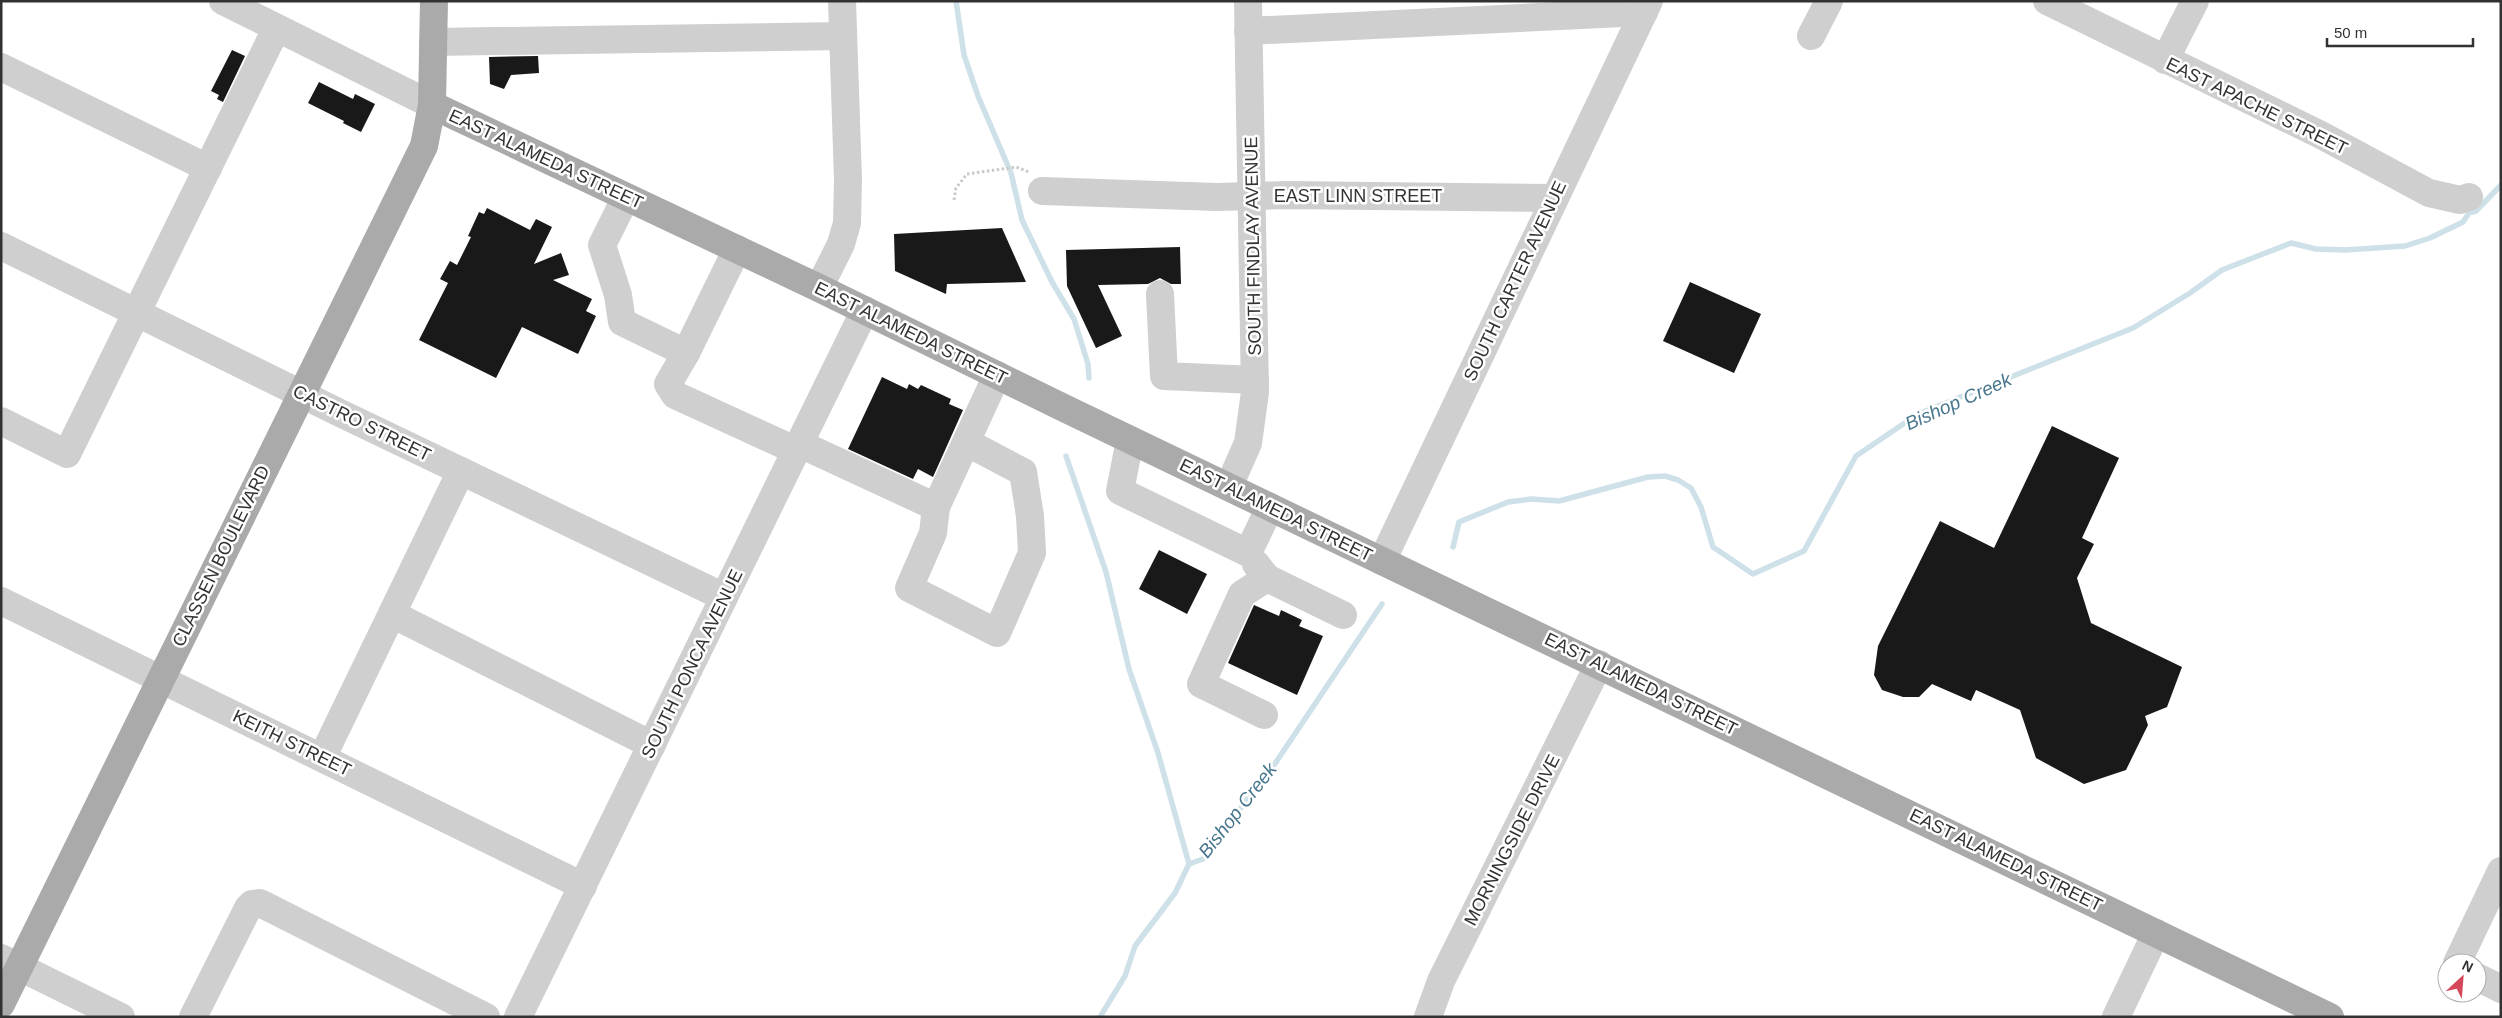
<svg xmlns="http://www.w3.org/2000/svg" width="2502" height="1018" viewBox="0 0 2502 1018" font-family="Helvetica,sans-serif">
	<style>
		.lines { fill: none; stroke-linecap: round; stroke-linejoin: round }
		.stream { stroke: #cee0e8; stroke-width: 5.5 }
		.building { fill: #191919 }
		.path { stroke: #c9c9c9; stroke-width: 3; stroke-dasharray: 2.5 2.5; stroke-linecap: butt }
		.minor { stroke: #cfcfcf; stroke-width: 28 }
		.major { stroke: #aaa; stroke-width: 28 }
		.labels { text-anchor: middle; stroke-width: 5; stroke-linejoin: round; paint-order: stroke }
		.street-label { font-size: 18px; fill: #323232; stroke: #fff }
		.water-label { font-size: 19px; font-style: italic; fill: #47768d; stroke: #fff }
	</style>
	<rect width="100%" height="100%" fill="#fff"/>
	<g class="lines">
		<g class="stream">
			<polyline points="956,1 964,55 978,96 1011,173 1022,220 1052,282 1074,319 1088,364 1089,378"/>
			<polyline points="1066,456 1106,572 1129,669 1158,753 1189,864 1175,893 1135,946 1125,976 1100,1017"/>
			<polyline points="1453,547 1459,522 1508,502 1531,499 1559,501 1648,477 1665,476 1678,480 1691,488 1701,507 1713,547 1753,574 1804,551 1856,456 1918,414 2133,328 2190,293 2222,270 2291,243 2316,249 2345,250 2405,246 2430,238 2463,222 2469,213 2476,211 2501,185"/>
			<polyline points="1189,864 1203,859 1251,794 1264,780 1382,604"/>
		</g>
	</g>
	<g class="building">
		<polygon points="232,50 245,56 223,102 217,99 219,95 211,91"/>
		<polygon points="538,56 539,73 511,75 504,89 490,84 489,57"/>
		<polygon points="319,82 353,99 355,94 375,104 361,132 343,123 344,121 308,103"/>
		<polygon points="487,208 530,230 536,219 552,227 534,264 561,253 569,275 553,280 592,299 586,311 596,316 578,354 522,327 496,378 419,340 448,283 440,279 450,261 457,265 471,237 468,236 479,212 484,214"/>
		<polygon points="1002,228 1026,282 947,284 946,294 895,271 894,234"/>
		<polygon points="1180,247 1181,284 1171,284 1160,278 1148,284 1098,285 1122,336 1096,348 1067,286 1066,250"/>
		<polygon points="1690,282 1761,314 1734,373 1663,341"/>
		<polygon points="882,377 907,389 909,384 918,389 921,385 951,399 949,404 963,410 933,477 918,469 913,479 848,449"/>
		<polygon points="2052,426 2119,458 2082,538 2094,544 2077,578 2091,623 2182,667 2167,707 2145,716 2148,725 2126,770 2084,784 2036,758 2020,710 1976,690 1971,701 1932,684 1919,697 1903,697 1882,690 1874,675 1878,646 1940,521 1994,548"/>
		<polygon points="1159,550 1207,574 1187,614 1139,589"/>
		<polygon points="1254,605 1279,616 1281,610 1302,620 1299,626 1323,636 1297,695 1228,663"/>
	</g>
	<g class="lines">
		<polyline class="path" points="954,200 956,188 967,174 1016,167 1029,172"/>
		<g class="minor">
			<polyline points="223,1 432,105"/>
			<polyline points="2047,1 2321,135 2429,193 2460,200 2469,197"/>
			<polyline points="1248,31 1644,12"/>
			<polyline points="1811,36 1829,1"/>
			<polyline points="433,42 843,36"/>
			<polyline points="2165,60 2195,1"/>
			<polyline points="1,67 208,168"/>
			<polyline points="1042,191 1217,197 1286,195 1554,198"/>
			<polyline points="626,197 602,245 618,295 622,322 686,353 737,249"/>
			<polyline points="1,246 342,414 724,597"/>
			<polyline points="819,288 841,244 847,223 848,180 842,1"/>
			<polyline points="1160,294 1164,376 1255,380"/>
			<polyline points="686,353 668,384 675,395 797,451"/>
			<polyline points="1,421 67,454 276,29"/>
			<polyline points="1130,440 1120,491 1248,553 1270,507"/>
			<polyline points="966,442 1023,472 1030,516 1032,553 997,633 909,588 933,533 936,507 997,375"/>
			<polyline points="800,444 936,507"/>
			<polyline points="1229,486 1248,443 1255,392 1248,1"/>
			<polyline points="1382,561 1649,1"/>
			<polyline points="1256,564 1267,578 1343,615"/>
			<polyline points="1,601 583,886"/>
			<polyline points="392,614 652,745"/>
			<polyline points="1264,715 1201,684 1242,594 1267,578"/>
			<polyline points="322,758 461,471"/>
			<polyline points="1,958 121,1017"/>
			<polyline points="2457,963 2501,871"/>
			<polyline points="2477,977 2501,989"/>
			<polyline points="193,1017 248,908 252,904 260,903 486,1017"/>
			<polyline points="518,1017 865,310"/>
			<polyline points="1428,1017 1441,981 1599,664"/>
			<polyline points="2116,1017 2156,933"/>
		</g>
		<g class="major">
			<polyline points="432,105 819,288 1064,408 2330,1017"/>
			<polyline points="1,1004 424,146 432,105 434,1"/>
		</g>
	</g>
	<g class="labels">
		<g class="street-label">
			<text transform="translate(2257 106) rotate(26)" y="6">EAST APACHE STREET</text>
			<text transform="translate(546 159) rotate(25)" y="6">EAST ALAMEDA STREET</text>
			<text x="1358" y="202">EAST LINN STREET</text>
			<text transform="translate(1253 246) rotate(-91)" y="6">SOUTH FINDLAY AVENUE</text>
			<text transform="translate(1515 281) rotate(-65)" y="6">SOUTH CARTER AVENUE</text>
			<text transform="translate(911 333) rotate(26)" y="6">EAST ALAMEDA STREET</text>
			<text transform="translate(362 423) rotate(26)" y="6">CASTRO STREET</text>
			<text transform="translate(1276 510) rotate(26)" y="6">EAST ALAMEDA STREET</text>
			<text transform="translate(221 556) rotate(-64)" y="6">CLASSEN BOULEVARD</text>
			<text transform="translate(692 664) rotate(-64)" y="6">SOUTH PONCA AVENUE</text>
			<text transform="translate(1641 684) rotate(26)" y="6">EAST ALAMEDA STREET</text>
			<text transform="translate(292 743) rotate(26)" y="6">KEITH STREET</text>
			<text transform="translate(1512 840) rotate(-63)" y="6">MORNINGSIDE DRIVE</text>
			<text transform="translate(2006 860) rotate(26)" y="6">EAST ALAMEDA STREET</text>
		</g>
		<g class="water-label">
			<text transform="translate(1958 401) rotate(-24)" y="7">Bishop Creek</text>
			<text transform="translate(1237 810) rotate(-52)" y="7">Bishop Creek</text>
		</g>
	</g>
	<rect width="2502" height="1018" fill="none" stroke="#323232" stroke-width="5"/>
	<g transform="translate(2462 978) rotate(26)"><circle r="24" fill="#ffffff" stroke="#adadad"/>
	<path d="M0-4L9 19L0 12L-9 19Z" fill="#d5485a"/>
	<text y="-8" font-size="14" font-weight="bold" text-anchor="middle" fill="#323232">N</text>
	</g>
	<path d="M2327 38v8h146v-8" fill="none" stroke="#323232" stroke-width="2.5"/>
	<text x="2334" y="38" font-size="15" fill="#323232" stroke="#ffffff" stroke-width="4" paint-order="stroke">50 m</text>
</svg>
